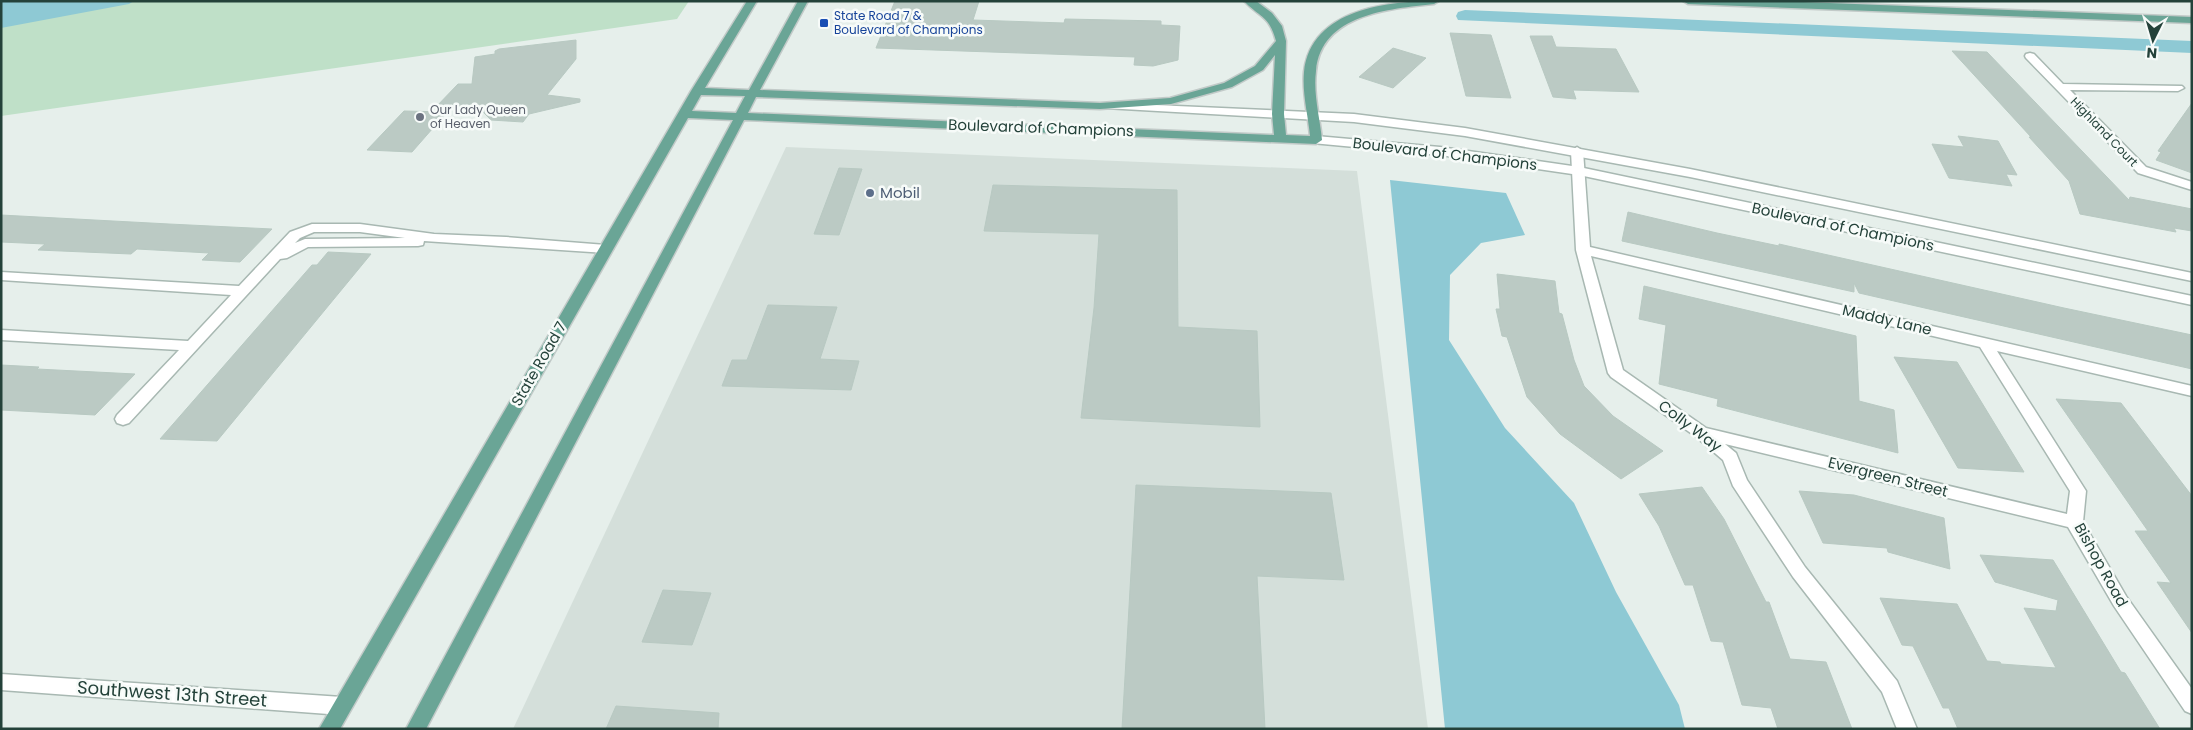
<svg xmlns="http://www.w3.org/2000/svg" width="2193" height="730" viewBox="0 0 2193 730" font-family="Poppins,sans-serif">
	<style>
		.built { fill: #d4dfda }
		.green { fill: #bfe0c8 }
		.water { fill: #8ec9d4 }
		.lines { fill: none; stroke-linecap: round; stroke-linejoin: round }
		.canal { fill: #8ec9d4; fill-rule: evenodd }
		.building { fill: #bbcac4; stroke: #b8c9c2 }
		.minor-casing { stroke: #a8b8b2; stroke-width: 3 }
		.tertiary-casing { stroke: #a8b8b2; stroke-width: 3 }
		.primary-casing { stroke: #c2cac8; stroke-width: 3 }
		.minor { fill: #fff; fill-rule: evenodd }
		.tertiary { fill: #fff; fill-rule: evenodd }
		.primary { fill: #6aa596; fill-rule: evenodd }
		.transit-dot { fill: #1a4fb4; stroke: #f7fbf9; stroke-width: 2 }
		.worship-dot { fill: #6b7280; stroke: #f7fbf9; stroke-width: 2 }
		.service-dot { fill: #5c6f8a; stroke: #f7fbf9; stroke-width: 2 }
		.labels { text-anchor: middle; stroke-width: 5; stroke-linejoin: round; paint-order: stroke }
		.far-transit-label { font-size: 12px; fill: #164399; stroke: #f7fbf9; text-anchor: start }
		.far-worship-label { font-size: 12px; fill: #5b616d; stroke: #f7fbf9; text-anchor: start }
		.far-street-label { font-size: 12px; fill: #24423a; stroke: #f7fbf9 }
		.street-label { font-size: 15px; fill: #24423a; stroke: #f7fbf9 }
		.service-label { font-size: 15px; fill: #4e5e75; stroke: #f7fbf9; text-anchor: start }
		.near-street-label { font-size: 18px; fill: #24423a; stroke: #f7fbf9 }
	</style>
	<rect width="100%" height="100%" fill="#e6efeb"/>
	<polygon class="built" points="786,147 1357,171 1428,729 513,729"/>
	<polygon class="green" points="1,1 689,1 677,19 1,116"/>
	<g class="water">
		<polygon points="1,1 134,1 129,4 1,28"/>
		<polygon points="1390,180 1506,193 1525,235 1481,243 1450,275 1449,340 1505,428 1574,503 1616,592 1679,705 1685,729 1445,729"/>
	</g>
	<g class="lines">
		<polygon class="canal" points="1465,10 2192,41 2192,53 1458,20 1456,16 1458,12"/>
	</g>
	<g class="building">
		<polygon points="895,1 979,1 973,20 1064,23 1065,19 1161,21 1161,25 1180,26 1178,60 1153,66 1134,65 1135,57 876,48"/>
		<polygon points="1450,33 1491,35 1511,98 1466,96"/>
		<polygon points="1530,36 1552,36 1556,47 1616,49 1639,92 1573,90 1576,99 1553,97"/>
		<polygon points="576,40 576,59 547,95 580,99 580,102 529,114 523,122 491,120 481,110 435,108 458,84 472,84 475,57 495,54 495,51 499,49"/>
		<polygon points="1393,48 1426,58 1393,88 1359,77"/>
		<polygon points="1952,51 1987,52 2129,200 2130,197 2192,209 2192,231 2174,228 2176,232 2080,214 2069,181 2029,137 2031,137"/>
		<polygon points="2192,103 2192,173 2156,160 2161,152 2158,151"/>
		<polygon points="404,111 447,112 412,152 367,150"/>
		<polygon points="1958,136 1998,141 2017,175 2006,174 2012,186 1949,178 1932,144 1964,147"/>
		<polygon points="839,168 862,169 839,235 814,234"/>
		<polygon points="993,185 1177,190 1178,327 1257,331 1260,427 1081,418 1094,308 1099,234 984,231"/>
		<polygon points="1628,212 1717,233 1779,246 1779,244 2064,308 2192,335 2192,369 1859,293 1854,283 1854,292 1622,241"/>
		<polygon points="1,215 169,224 272,229 240,262 202,260 209,253 137,249 131,254 38,250 45,244 1,242"/>
		<polygon points="328,252 371,254 217,441 160,439 312,265 317,265"/>
		<polygon points="1497,274 1555,281 1559,313 1562,314 1574,360 1584,386 1613,416 1663,451 1621,479 1560,434 1527,397 1507,337 1502,336 1496,309 1500,309"/>
		<polygon points="1644,286 1856,336 1859,401 1894,410 1898,453 1717,406 1718,399 1659,384 1666,325 1639,319"/>
		<polygon points="768,305 837,307 820,359 859,361 851,390 722,386 732,360 747,360"/>
		<polygon points="1894,357 1957,362 2024,472 1958,468"/>
		<polygon points="1,365 39,367 37,369 135,374 95,415 1,410"/>
		<polygon points="2056,399 2121,403 2192,496 2192,633 2157,582 2171,583 2135,531 2148,531"/>
		<polygon points="1136,485 1331,493 1344,580 1257,576 1265,729 1122,729"/>
		<polygon points="1702,487 1724,519 1766,602 1769,602 1790,659 1826,662 1852,729 1778,729 1771,708 1742,705 1723,642 1711,641 1693,585 1685,585 1659,526 1639,494"/>
		<polygon points="1799,491 1854,495 1944,518 1950,569 1888,552 1887,548 1823,543"/>
		<polygon points="1980,555 2053,560 2121,672 2125,673 2160,729 1958,729 1949,708 1943,708 1913,646 1902,645 1880,598 1957,604 1987,661 2000,662 2001,664 2056,668 2024,608 2056,611 2058,600 1995,582"/>
		<polygon points="663,590 711,593 692,645 642,642"/>
		<polygon points="616,706 719,713 718,729 606,729"/>
	</g>
	<g class="lines">
		<g class="minor-casing">
			<g id="minor">
				<polygon points="2030,53 2034,54 2063,84 2182,86 2184,88 2178,91 2070,90 2146,167 2192,182 2192,190 2138,173 2026,58 2025,56 2026,54"/>
				<path d="M 1577,147 L 1583,151 L 1590,247 L 2192,386 L 2192,396 L 1997,351 L 2086,491 L 2083,522 L 2126,596 L 2192,689 L 2192,714 L 2185,711 L 2114,606 L 2068,527 L 1725,444 L 1736,453 L 1747,480 L 1805,567 L 1897,681 L 1917,729 L 1897,729 L 1882,692 L 1793,577 L 1733,486 L 1723,460 L 1695,436 L 1611,377 L 1608,373 L 1576,250 L 1571,151 ZM 1591,256 L 1980,347 L 2070,491 L 2067,514 L 1706,428 L 1623,370 Z"/>
				<path d="M 312,224 L 360,224 L 434,234 L 506,237 L 606,245 L 613,249 L 606,253 L 424,241 L 423,245 L 418,246 L 308,247 L 287,258 L 280,259 L 129,423 L 123,425 L 117,423 L 115,419 L 117,415 L 179,350 L 1,340 L 1,330 L 188,341 L 231,295 L 1,280 L 1,272 L 239,286 L 290,232 ZM 314,232 L 360,232 L 405,238 L 305,239 L 295,243 L 300,238 Z"/>
				<polygon points="1,674 342,697 349,700 352,706 349,712 342,715 1,690"/>
			</g>
		</g>
		<g class="tertiary-casing">
			<g id="tertiary">
				<polygon points="1109,103 1354,114 1465,128 1690,169 2192,273 2192,281 1690,177 1465,136 1354,122 1105,108 1103,106 1105,104"/>
				<polygon points="1316,136 1440,147 1579,167 2192,296 2192,305 1579,175 1440,155 1312,143 1310,140 1312,137"/>
			</g>
		</g>
		<g class="primary-casing">
			<g id="primary">
				<path d="M 747,1 L 757,1 L 705,88 L 749,90 L 798,1 L 808,1 L 760,90 L 1100,103 L 1170,98 L 1224,83 L 1255,66 L 1276,41 C 1269,15 1260,18 1244,1 L 1256,1 L 1272,13 L 1282,26 L 1286,41 L 1284,114 L 1286,135 L 1310,136 C 1308,115 1302,93 1304,72 C 1311,8 1389,1 1439,1 L 1434,4 C 1389,9 1321,14 1316,71 C 1313,94 1320,118 1322,140 L 1316,144 L 744,120 L 426,729 L 406,729 L 733,120 L 688,118 L 340,729 L 319,729 L 691,91 ZM 1275,55 L 1272,114 L 1274,135 L 748,113 L 756,97 L 1100,109 L 1171,104 L 1232,87 L 1263,70 ZM 701,95 L 745,96 L 736,113 L 692,111 Z"/>
				<polygon points="1683,1 1776,1 2192,17 2192,23 1688,4"/>
			</g>
		</g>
		<use href="#minor" class="minor"/>
		<use href="#tertiary" class="tertiary"/>
		<use href="#primary" class="primary"/>
	</g>
	<rect class="transit-dot" x="819" y="18" width="10" height="10" rx="2.5"/>
	<circle class="worship-dot" cx="420" cy="117" r="5"/>
	<circle class="service-dot" cx="870" cy="193" r="5"/>
	<g class="labels">
		<g class="far-transit-label">
			<text x="834" y="20">State Road 7 &amp;<tspan x="834" dy="14">Boulevard of Champions</tspan></text>
		</g>
		<g class="far-worship-label">
			<text x="430" y="114">Our Lady Queen<tspan x="430" dy="14">of Heaven</tspan></text>
		</g>
		<g class="far-street-label">
			<text transform="translate(2104 132) rotate(46)" y="4">Highland Court</text>
		</g>
		<g class="street-label">
			<text transform="translate(1041 128) rotate(2)" y="5">Boulevard of Champions</text>
			<text transform="translate(1445 154) rotate(7)" y="5">Boulevard of Champions</text>
			<text transform="translate(1843 227) rotate(12)" y="5">Boulevard of Champions</text>
			<text transform="translate(1887 320) rotate(13)" y="5">Maddy Lane</text>
			<text transform="translate(539 364) rotate(-60)" y="5">State Road 7</text>
			<text transform="translate(1690 426) rotate(37)" y="5">Colly Way</text>
			<text transform="translate(1888 477) rotate(14)" y="5">Evergreen Street</text>
			<text transform="translate(2101 565) rotate(61)" y="5">Bishop Road</text>
		</g>
		<g class="service-label">
			<text x="880" y="198">Mobil</text>
		</g>
		<g class="near-street-label">
			<text transform="translate(172 694) rotate(4)" y="6">Southwest 13th Street</text>
		</g>
	</g>
	<rect width="2193" height="730" fill="none" stroke="#24423a" stroke-width="5"/>
	<g transform="translate(2153 40) rotate(185)" stroke="#f7fbf9" stroke-width="4" paint-order="stroke">
	<path d="M0-4L9 19L0 12L-9 19Z" fill="#24423a"/>
	<text y="-8" font-size="14" font-weight="bold" text-anchor="middle" fill="#24423a">N</text>
	</g>
</svg>
